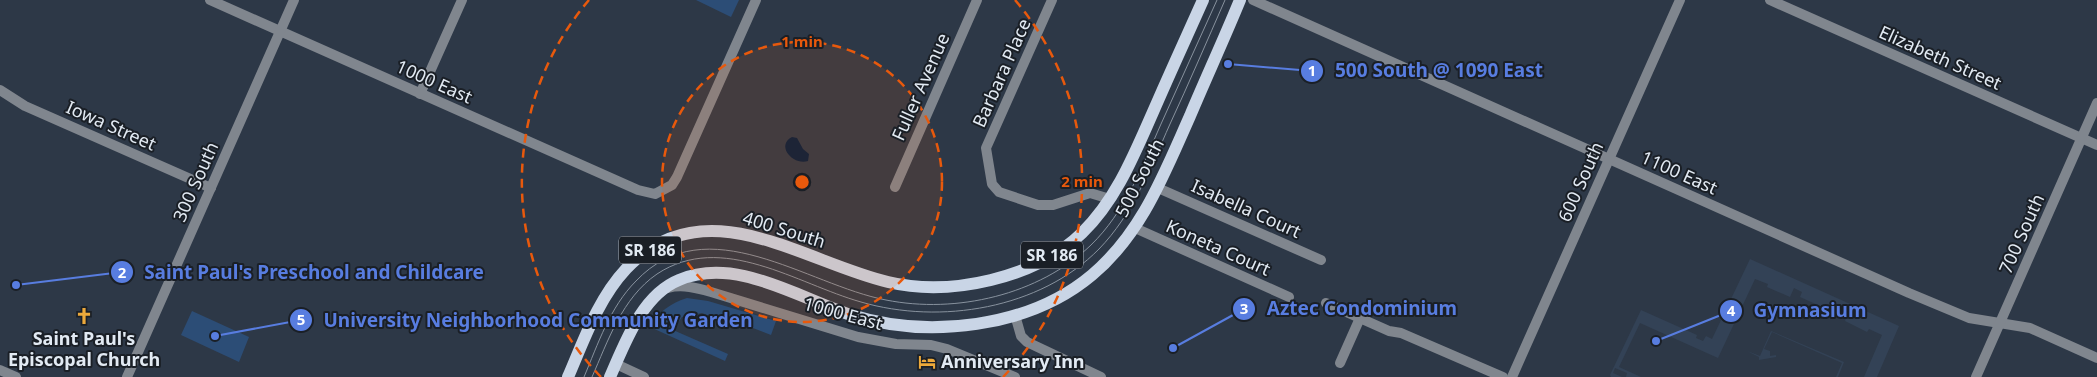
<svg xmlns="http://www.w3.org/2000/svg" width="2097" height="377" viewBox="0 0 2097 377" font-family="'Noto Sans',sans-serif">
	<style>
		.built { fill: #334256 }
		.green { fill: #2c4d76 }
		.water { fill: #021d3d }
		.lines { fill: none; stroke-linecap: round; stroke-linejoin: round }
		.minor { stroke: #80868e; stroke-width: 10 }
		.tertiary { stroke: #80868e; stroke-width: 10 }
		.primary { stroke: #c9d5e6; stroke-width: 12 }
		.tram { stroke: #88929e; stroke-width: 1 }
		.ring { fill: none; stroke: #e8590c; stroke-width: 2.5; stroke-dasharray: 9 6 }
		.labels { text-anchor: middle; stroke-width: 4; stroke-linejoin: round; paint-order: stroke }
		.shield { fill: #1a1f26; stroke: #a6adb6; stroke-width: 1 }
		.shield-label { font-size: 16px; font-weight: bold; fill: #e2eaf3 }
		.street-label { font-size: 18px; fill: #e2eaf3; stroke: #1a1f26 }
		.poi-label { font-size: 18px; font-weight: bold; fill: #e2eaf3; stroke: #1a1f26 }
		.centre { fill: #e8590c; stroke: #1a1f26; stroke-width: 2.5 }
		.ring-label { font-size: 15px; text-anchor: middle; font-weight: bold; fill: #e8590c; stroke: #1a1f26; stroke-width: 4; stroke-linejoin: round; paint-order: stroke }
		.leader { fill: none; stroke: #587de0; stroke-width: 2 }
		.callout-dot { fill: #587de0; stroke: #1a1f26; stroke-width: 2 }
		.mark-label { font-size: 15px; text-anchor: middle; font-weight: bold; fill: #fff }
		.callout-label { font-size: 19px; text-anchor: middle; font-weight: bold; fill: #587de0; stroke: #1a1f26; stroke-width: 4; stroke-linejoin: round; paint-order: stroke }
	</style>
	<rect width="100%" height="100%" fill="#2d3847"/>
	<g class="built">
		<polygon points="1750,259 1899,326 1877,377 1864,377 1882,335 1869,329 1867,332 1845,321 1847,316 1839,312 1838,314 1800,297 1802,292 1794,288 1790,297 1767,287 1768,284 1755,279 1718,358 1640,323 1619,367 1641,377 1626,377 1627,373 1615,368 1613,373 1622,377 1611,377 1610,375 1641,310 1697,335 1696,338 1703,341 1706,336 1712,339"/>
		<polygon points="1771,331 1844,362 1838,377 1836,377 1842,363 1772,332 1764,349 1770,351 1770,356 1776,355 1776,357 1759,360 1759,357 1747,351 1760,356"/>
	</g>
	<g class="green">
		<polygon points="696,0 739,0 731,17"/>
		<path d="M 687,298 L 708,301 L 776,321 L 771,335 L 719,315 L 717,319 L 702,313 L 682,317 L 673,330 L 728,354 L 725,361 L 650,327 C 658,312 671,303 687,298 Z"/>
		<polygon points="192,311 249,337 239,362 181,335"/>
	</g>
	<path class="water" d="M 792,137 L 797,138 L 803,149 L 809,154 L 808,161 C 794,166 775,146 792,137 Z"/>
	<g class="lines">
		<g class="minor">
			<polyline points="210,0 638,190 655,194 672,185 677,177 756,0"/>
			<polyline points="1052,0 986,148 992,184 999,192 1038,205 1053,205 1090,193 1110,199"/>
			<polyline points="1253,0 1909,293 1969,318 2030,328 2097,358"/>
			<polyline points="1770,0 2097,145"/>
			<polyline points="0,90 25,106 211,188"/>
			<polyline points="420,94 462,0"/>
			<polyline points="895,187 977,0"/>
			<polyline points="1158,188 1321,260"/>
			<polyline points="1135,228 1289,297"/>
			<path d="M 668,288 C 682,284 697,288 711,292 L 858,337 L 896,344 L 931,345 L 947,349 L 1015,377"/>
			<polyline points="1326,303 1389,331 1401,333 1503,377"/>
			<polyline points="1015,315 1021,336 1027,342 1101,377"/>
			<polyline points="1340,363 1360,318"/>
			<polyline points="616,364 644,377"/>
			<polyline points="127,377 294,0"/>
			<polyline points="1512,377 1680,0"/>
			<polyline points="1976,377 2097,103"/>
		</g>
		<polyline class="tertiary" points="0,370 16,377"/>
		<g class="primary">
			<path d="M 568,377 C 584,340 598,299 626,269 C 704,186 803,262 888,282 C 950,297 1036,278 1082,233 C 1116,200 1134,155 1153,112 C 1169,75 1186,38 1203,0"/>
			<path d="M 610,377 C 625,343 642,295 679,280 C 736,256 798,298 851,315 C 928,339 1029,328 1092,275 C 1142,233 1164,174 1190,116 C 1206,78 1224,39 1240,0"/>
		</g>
		<g class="tram">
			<path d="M 584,377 C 598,344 610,307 636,281 C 707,206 807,285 886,300 C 956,314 1039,295 1091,245 C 1125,212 1142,167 1161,124 C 1180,83 1198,41 1217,0"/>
			<path d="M 592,377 C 608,341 622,298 657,274 C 722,231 797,284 861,302 C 940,325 1040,309 1099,249 C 1133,214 1150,169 1170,124 C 1189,83 1207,41 1225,0"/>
		</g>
	</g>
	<circle cx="802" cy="182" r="140" fill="#e8590c" fill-opacity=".12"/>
	<g class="ring">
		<circle cx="802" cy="182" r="140"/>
		<path d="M601 377A280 280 0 0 1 589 0M1015 0A280 280 0 0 1 1003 377"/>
	</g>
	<defs>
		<g id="church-bare" transform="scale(1.35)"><path d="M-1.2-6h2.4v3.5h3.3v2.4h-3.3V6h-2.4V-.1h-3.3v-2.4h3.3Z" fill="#eca93b" stroke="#1a1f26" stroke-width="2.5" paint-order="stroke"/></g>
		<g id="hotel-bare" transform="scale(1.35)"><path d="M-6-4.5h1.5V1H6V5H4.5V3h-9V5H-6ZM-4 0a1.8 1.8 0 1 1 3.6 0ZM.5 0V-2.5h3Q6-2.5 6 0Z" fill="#eca93b" stroke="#1a1f26" stroke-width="2.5" paint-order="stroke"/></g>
	</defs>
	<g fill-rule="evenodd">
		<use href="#church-bare" x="84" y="316"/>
		<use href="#hotel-bare" x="927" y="362"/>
	</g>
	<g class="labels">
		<g class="shield">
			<rect x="619" y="236.5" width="62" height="27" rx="4"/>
			<rect x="1021" y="241.5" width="62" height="27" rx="4"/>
		</g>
		<g class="shield-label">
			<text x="650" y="256">SR 186</text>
			<text x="1052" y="261">SR 186</text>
		</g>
		<g class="street-label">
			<text transform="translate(1940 58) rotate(24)" y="6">Elizabeth Street</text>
			<text transform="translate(1002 73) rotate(-66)" y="6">Barbara Place</text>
			<text transform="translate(434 82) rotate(24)" y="6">1000 East</text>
			<text transform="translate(921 87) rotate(-66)" y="6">Fuller Avenue</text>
			<text transform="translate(111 126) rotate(24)" y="6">Iowa Street</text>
			<text transform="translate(1679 173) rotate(24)" y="6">1100 East</text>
			<text transform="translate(1140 178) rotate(-63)" y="6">500 South</text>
			<text transform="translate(196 182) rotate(-66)" y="6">300 South</text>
			<text transform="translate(1581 182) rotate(-66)" y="6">600 South</text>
			<text transform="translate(1246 209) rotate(24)" y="6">Isabella Court</text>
			<text transform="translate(784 230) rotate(17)" y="6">400 South</text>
			<text transform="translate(2022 234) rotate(-66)" y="6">700 South</text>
			<text transform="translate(1218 248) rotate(24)" y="6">Koneta Court</text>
			<text transform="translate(843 314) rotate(15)" y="6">1000 East</text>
		</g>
		<g class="poi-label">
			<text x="84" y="345">Saint Paul's<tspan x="84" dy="21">Episcopal Church</tspan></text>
			<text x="941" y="368" text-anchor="start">Anniversary Inn</text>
		</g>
	</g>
	<circle cx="802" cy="182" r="8" class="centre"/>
	<g class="ring-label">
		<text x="802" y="47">1 min</text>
		<text x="1082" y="187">2 min</text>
	</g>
	<path class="leader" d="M1228 64L1312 71M16 285L122 272M1173 348L1244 309M1656 341L1731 311M215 336L301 320"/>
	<g class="callout-dot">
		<circle cx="1228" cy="64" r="5"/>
		<circle cx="16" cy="285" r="5"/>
		<circle cx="1173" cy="348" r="5"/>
		<circle cx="1656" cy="341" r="5"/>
		<circle cx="215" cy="336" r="5"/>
		<circle cx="1312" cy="71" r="12"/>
		<circle cx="122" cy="272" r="12"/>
		<circle cx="1244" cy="309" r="12"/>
		<circle cx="1731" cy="311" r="12"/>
		<circle cx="301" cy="320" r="12"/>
	</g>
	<g class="mark-label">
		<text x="1312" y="76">1</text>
		<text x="122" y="278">2</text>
		<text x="1244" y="314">3</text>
		<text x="1731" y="316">4</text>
		<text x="301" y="325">5</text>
	</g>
	<g class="callout-label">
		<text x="1439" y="77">500 South @ 1090 East</text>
		<text x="314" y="279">Saint Paul's Preschool and Childcare</text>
		<text x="1362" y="315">Aztec Condominium</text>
		<text x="1810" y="317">Gymnasium</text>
		<text x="538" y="327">University Neighborhood Community Garden</text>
	</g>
</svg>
